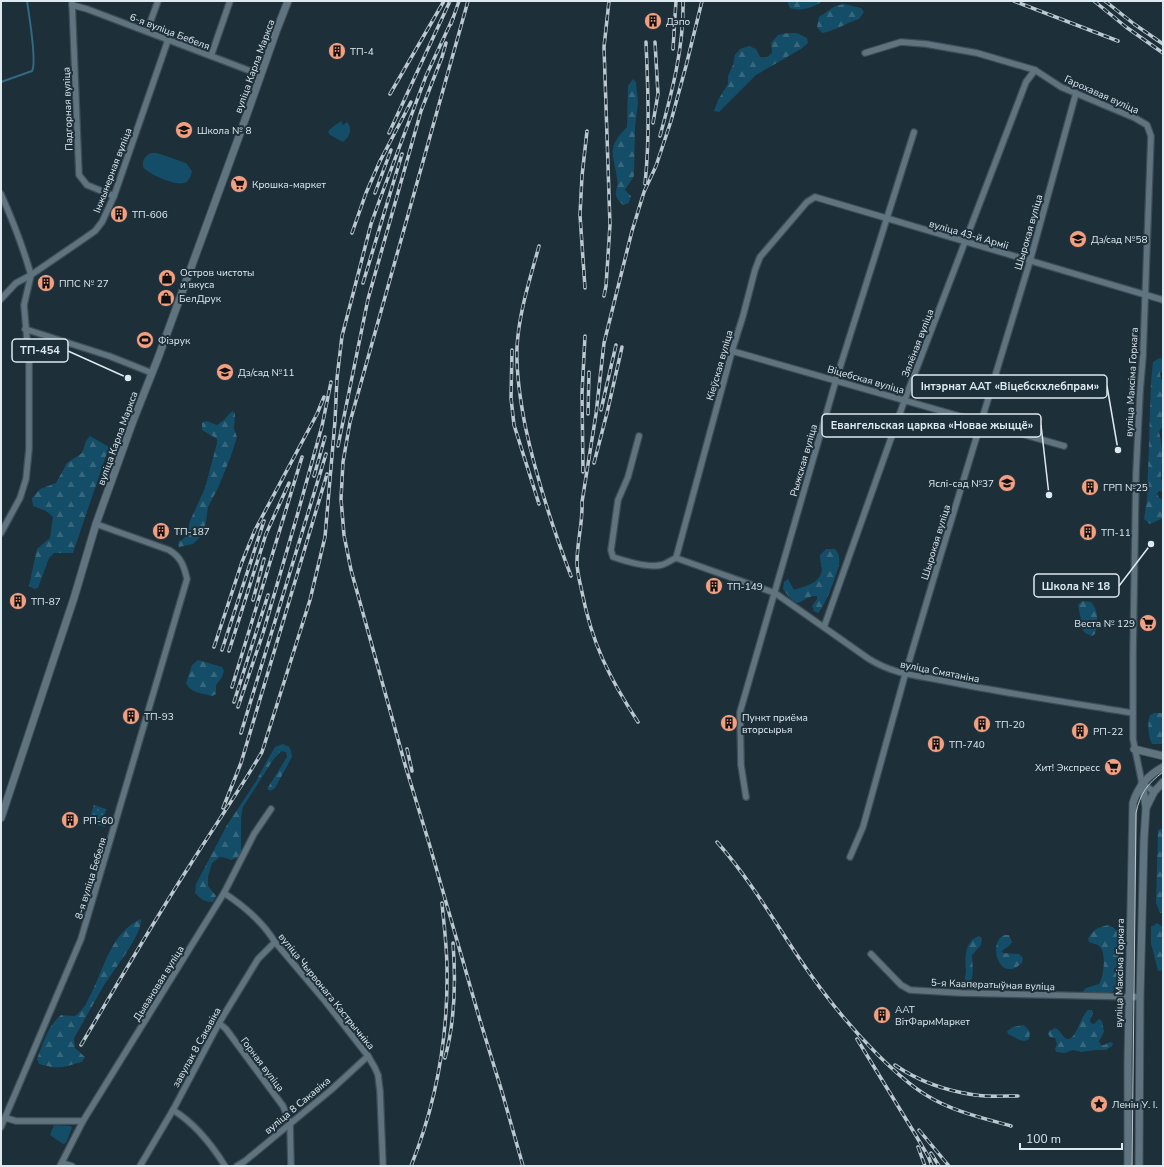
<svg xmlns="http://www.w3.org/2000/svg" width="1164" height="1167" viewBox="0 0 1164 1167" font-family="'Nunito Sans',sans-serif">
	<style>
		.grass { fill: #144d67 }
		.forest { fill: url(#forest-firs) }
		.park { fill: url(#park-dots) }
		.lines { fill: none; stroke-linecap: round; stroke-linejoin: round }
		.stream { stroke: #326985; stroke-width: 2 }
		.minor-casing { stroke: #3e4e56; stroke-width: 8 }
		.secondary-casing { stroke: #3e4e56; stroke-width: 9 }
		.minor { stroke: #607480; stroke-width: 5.5 }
		.secondary { stroke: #607480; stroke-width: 7 }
		.tram { stroke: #bcc8d0; stroke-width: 1 }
		.rail-casing { stroke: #bcc8d0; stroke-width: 3.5 }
		.rail { stroke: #1d2f39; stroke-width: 2; stroke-dasharray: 6; stroke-linecap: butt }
		.labels { text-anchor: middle; stroke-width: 4; stroke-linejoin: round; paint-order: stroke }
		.poi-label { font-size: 10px; fill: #dee9f0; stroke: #1d2f39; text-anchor: start }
		.street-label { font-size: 10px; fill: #dee9f0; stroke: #1d2f39 }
		.leader { fill: none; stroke: #dee9f0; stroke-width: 1.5 }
		.callout-dot { fill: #dee9f0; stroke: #1d2f39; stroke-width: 1.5 }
		.callout { fill: #1d2f39; stroke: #dee9f0; stroke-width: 1.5 }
		.callout-label { font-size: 11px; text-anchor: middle; font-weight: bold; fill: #dee9f0 }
	</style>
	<defs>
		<pattern id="forest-firs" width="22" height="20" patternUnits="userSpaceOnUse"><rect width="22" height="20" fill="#144d67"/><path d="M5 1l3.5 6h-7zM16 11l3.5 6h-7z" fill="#36677d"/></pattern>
		<pattern id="park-dots" width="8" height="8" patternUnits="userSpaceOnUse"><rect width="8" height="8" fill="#144d67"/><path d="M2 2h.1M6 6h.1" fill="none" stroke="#36677d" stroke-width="1.8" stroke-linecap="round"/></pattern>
	</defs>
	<rect width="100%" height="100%" fill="#1d2f39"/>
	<g class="grass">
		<path d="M 341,121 L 343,125 L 347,122 C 353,128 350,137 343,142 L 330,135 L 328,132 L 330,129 Z"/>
		<path d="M 151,153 L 157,153 L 186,163 L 192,171 C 191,176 189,182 184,183 C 175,186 148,174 143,167 C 142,160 145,156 151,153 Z"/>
		<polygon points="54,1125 71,1126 72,1128 66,1143 63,1144 50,1135"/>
	</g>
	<g class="forest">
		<path d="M 787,1 L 823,1 C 813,7 802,12 790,8 Z"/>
		<path d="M 844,4 L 861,8 L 864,12 L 859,19 C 846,23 835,31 822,33 L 817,27 L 819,17 L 835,6 Z"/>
		<polygon points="788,33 797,33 807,38 808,43 801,49 756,75 719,112 714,111 718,100 728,84 728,76 733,65 735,55 740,49 749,46 756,49 760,57 767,57 772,53 771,43 778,35"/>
		<path d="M 633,79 L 636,82 L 638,103 L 635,127 L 634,176 L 625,190 L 631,196 L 629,203 L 623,205 C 610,193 619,191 617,179 C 614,153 605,149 627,127 L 628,86 Z"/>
		<path d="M 1159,358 L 1163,359 L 1163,370 L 1160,373 L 1161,379 L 1163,381 L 1163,425 L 1159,432 C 1164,451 1162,460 1161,479 L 1163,481 L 1163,492 L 1159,491 L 1157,494 L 1159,498 L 1163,499 L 1163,519 L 1161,519 L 1150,524 L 1144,519 L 1147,500 L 1151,382 L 1153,362 Z"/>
		<polygon points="233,411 235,414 234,429 237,437 231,456 218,488 208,507 206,522 202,535 193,544 179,547 178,544 179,541 182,540 187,535 190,521 205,488 217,443 217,439 214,437 202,430 202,423 206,421 217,425 224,420 230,413"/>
		<polygon points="90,436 109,447 73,553 54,553 49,558 38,588 34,589 29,586 37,549 50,538 53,517 46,511 33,506 32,498 40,489 56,483 67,463 82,453 86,441"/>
		<path d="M 826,549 L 835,549 C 839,554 840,558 839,564 C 838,572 824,609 818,613 L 814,611 L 812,606 L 817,599 L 817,596 C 800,595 801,615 783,589 L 784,582 L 788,579 L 794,590 C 805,586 822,583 822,568 C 821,564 820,559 820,555 Z"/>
		<path d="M 1082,601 L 1091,602 C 1099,610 1098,624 1095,634 L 1092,636 L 1085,633 L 1080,626 L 1081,620 L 1078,605 Z"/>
		<path d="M 198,660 L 222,667 L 224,671 L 222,677 L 216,685 L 216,694 L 212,696 C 202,693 190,693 186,683 L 192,665 Z"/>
		<path d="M 1155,713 L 1163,713 L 1163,744 L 1152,744 C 1148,736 1147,723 1150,715 Z"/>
		<path d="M 283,744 L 289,747 L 291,751 L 292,757 L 275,788 L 270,791 L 267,789 L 287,757 L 286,752 L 281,751 L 273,760 L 243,807 L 241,818 L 241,853 L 239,857 L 231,860 L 226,858 L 220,857 L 212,863 L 208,877 L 208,886 L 216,896 L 213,902 C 204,902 201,899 195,893 L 196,884 L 227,825 L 255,783 L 268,759 L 275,747 Z"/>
		<polygon points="1163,828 1163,913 1160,913 1156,903 1158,830"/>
		<path d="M 141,919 C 143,934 112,972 103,987 C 93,1004 84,1021 74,1038 L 75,1048 L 85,1057 L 82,1062 C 63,1067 60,1070 39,1064 L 37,1059 C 43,1044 48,1025 61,1015 L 75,1016 C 78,1013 81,1011 83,1008 C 87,1004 88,998 91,994 C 104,968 112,931 141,919 Z"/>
		<polygon points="1157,923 1163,927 1163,970 1158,971 1151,943 1151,927"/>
		<path d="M 1109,925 C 1114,928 1119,931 1120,937 L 1117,987 C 1112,997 1094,994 1085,994 L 1083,991 L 1086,988 L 1099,984 C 1104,976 1106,956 1101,948 C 1099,944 1093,944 1089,942 L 1088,939 C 1093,929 1098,927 1109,925 Z"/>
		<path d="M 1005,935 L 1009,935 L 1012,942 L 1010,945 L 1002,951 L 1003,953 L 1019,954 L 1023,958 L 1022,963 C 998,985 987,940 1005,935 Z"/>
		<path d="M 979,936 L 982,938 L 981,945 L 972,955 C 972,964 975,975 970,983 L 966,983 C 964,976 966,976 966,970 C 965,959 964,941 979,936 Z"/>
		<path d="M 1088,1010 L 1092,1010 L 1093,1013 L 1090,1020 L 1091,1023 L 1094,1024 L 1099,1019 L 1102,1021 L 1104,1032 L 1099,1041 L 1101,1045 L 1104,1045 L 1110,1042 L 1113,1043 L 1112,1046 L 1106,1050 L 1095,1050 L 1081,1052 L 1073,1050 L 1065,1053 L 1056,1052 L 1055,1049 L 1057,1044 L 1055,1038 L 1050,1037 L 1048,1034 L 1049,1031 L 1055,1028 C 1061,1030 1062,1037 1067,1039 C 1076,1041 1081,1015 1088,1010 Z"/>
		<path d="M 1023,1025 L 1026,1027 L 1030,1032 L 1029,1039 C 1023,1044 1015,1037 1008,1034 L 1007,1031 L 1013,1027 Z"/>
	</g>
	<polygon class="park" points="94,805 106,809 104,816 108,817 105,827 88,822"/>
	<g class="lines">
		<path class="stream" d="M 1,82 L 32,71 C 37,63 29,14 27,1"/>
		<g class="minor-casing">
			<g id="minor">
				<polyline points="72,1 79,175 87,185 114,196"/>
				<polyline points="72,5 87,9 261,75"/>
				<polyline points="147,31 158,1"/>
				<polyline points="865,53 901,42 926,44 977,53 1035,70 1061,87 1135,118 1147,125 1151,136 1143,356 1140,392 1136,473 1133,655 1133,739 1142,783 1154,792"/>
				<polyline points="211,56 230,1"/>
				<path d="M 1,194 C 13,221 23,247 31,275 L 16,283 L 1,299"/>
				<polyline points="25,329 109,356 152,373"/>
				<polyline points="732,351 1064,446"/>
				<path d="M 639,436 L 628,477 L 618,500 L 611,550 L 613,557 C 625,561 649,568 661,565 C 666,564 671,560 676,558"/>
				<polyline points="1,533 20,498 26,479 29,449 29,363 24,305 31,275 85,238 95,231 102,222 114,196 168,40"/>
				<polyline points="676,558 732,351 743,316 755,270 760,257 807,202 815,197 1163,300"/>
				<path d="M 676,558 L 775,593 L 869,659 C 897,676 919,675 950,682 C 1010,694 1072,703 1133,713"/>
				<polyline points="824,627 905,399 1026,82 1035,70"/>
				<polyline points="746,797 741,765 740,712 836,380 914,132"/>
				<polyline points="850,857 863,827 905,675 938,564 1030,261 1076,93"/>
				<path d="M 224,893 C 244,906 262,921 275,942 L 325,1001 L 368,1056 L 375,1068 L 378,1075 L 380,1091 L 383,1166"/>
				<polyline points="871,954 901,985 910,990 961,993 1140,997"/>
				<polyline points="219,1023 226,1029 283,1106 290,1123 291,1166"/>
				<path d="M 173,1110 C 194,1123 212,1145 225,1166"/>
				<polyline points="6,1118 16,1121 83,1121"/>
				<path d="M 1,1127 L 81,939 L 187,579 C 184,566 181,557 169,550 L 96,524"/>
				<polyline points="62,1163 72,1166"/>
				<polyline points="60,1166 83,1121 224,893 254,834 271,809"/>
				<polyline points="140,1166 173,1110 219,1023 258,959 275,942"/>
				<polyline points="237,1166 245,1161 331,1090 368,1056"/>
			</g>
		</g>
		<g class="secondary-casing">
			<g id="secondary">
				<polyline points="1134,749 1163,756"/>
				<polyline points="1142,783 1146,807"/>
				<polyline points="1,818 74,598 96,524 133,421 158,358 241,131 277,29 288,1"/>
				<path d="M 1128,1166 L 1128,1060 L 1133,803 C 1138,786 1148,775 1163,767"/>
				<polyline points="1139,1166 1140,997 1144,839 1146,808 1154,792 1163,782"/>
			</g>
		</g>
		<use href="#minor" class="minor"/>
		<use href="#secondary" class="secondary"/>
		<path class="tram" d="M 1132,1166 L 1136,813 C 1140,794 1147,784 1163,772"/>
		<g class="rail-casing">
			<g id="rail">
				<polyline points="468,1 350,422 343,462 341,499 344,535 351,570 406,768 429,843 479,1017 502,1092 523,1166"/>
				<polyline points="1014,1 1118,41"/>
				<polyline points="1094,1 1126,27 1163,53"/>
				<polyline points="1105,1 1134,24 1163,44"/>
				<polyline points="451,24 459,1"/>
				<polyline points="673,49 676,1"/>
				<polyline points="390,94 444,1"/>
				<polyline points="653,123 658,94 655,42"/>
				<polyline points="389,133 450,1"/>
				<path d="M 660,136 C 672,92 684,47 683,1"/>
				<path d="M 645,184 C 650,136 648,89 646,42"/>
				<polyline points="375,193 391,150"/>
				<polyline points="352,233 366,193 380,161 411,102"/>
				<path d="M 539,246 C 530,279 519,312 517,347 C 516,373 520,399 525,425 C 536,477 552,526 571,576"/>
				<polyline points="363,283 402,154"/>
				<polyline points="585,288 580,215 582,176 587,131"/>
				<polyline points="604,296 606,286 610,225 604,47 609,1"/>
				<polyline points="512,350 511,398 514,425 539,504"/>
				<polyline points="601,410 616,345"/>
				<polyline points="588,414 589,372"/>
				<polyline points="338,446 368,299 421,111 442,57 446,43"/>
				<polyline points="594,463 607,413 622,347"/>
				<polyline points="583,472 582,393 585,336"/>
				<polyline points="314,476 325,437"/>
				<polyline points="253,600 264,559"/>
				<polyline points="214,647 242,562 255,530 317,414 324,397"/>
				<polyline points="222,650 264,521"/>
				<polyline points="229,651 266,534 289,483"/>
				<polyline points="232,687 302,457"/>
				<polyline points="234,702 268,595"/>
				<polyline points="238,707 263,633 297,516 322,426 331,382"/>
				<path d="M 638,722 C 610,679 592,644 582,592 C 580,583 577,572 577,562 C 577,542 583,522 582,502 L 596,414 L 604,343 L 632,231 L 644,192 L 656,166 L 671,121 L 686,66 L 702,1"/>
				<polyline points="241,733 326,454"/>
				<polyline points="407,749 412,771"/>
				<polyline points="223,808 241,763 327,474"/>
				<path d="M 717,842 C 748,877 771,916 797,955 C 821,991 847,1024 877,1054 C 892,1069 908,1084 926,1095 C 951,1111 983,1118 1011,1126"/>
				<polyline points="857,1039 915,1134 928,1156 932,1166"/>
				<path d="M 81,1045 C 117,985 152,924 190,865 C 214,827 239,791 262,752 L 310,600 L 325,537 L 335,421 L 337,378 L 342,336 L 353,294 L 371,224 L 380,199 L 426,76 L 453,18"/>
				<path d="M 445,1058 C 455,1021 456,982 453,943"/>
				<path d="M 895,1065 C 918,1081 947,1091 975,1095 C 989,1097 1004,1096 1018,1096"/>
				<polyline points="919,1130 949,1166"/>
				<polyline points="918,1147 925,1166"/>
				<polyline points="931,1153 939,1166"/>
				<path d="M 411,1166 C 436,1104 448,1036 447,970 C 447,947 444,925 442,903"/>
			</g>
		</g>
		<use href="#rail" class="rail"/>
	</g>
	<defs>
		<g id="building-disc" transform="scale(0.9)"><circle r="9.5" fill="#f2a081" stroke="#1d2f39"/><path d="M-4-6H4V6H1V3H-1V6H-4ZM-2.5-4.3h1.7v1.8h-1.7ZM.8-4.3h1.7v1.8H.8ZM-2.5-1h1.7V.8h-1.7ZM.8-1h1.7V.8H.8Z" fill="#111"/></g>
		<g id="school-disc" transform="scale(0.9)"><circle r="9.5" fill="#f2a081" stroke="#1d2f39"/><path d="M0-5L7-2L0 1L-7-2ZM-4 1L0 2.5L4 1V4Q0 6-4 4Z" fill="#111"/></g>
		<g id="supermarket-disc" transform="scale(0.9)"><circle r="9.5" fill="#f2a081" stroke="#1d2f39"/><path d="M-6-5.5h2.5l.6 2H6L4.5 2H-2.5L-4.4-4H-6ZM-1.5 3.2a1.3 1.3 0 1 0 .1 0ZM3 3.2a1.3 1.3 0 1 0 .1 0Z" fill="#111"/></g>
		<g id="shop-disc" transform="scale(0.9)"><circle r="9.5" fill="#f2a081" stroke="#1d2f39"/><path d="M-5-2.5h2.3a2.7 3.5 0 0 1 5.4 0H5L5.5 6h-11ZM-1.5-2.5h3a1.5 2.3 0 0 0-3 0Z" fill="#111"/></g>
		<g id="stadium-disc" transform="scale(0.9)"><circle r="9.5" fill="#f2a081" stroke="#1d2f39"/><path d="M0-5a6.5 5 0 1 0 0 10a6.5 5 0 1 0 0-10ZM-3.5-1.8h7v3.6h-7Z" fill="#111"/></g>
		<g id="sight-disc" transform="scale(0.9)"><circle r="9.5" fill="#f2a081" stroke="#1d2f39"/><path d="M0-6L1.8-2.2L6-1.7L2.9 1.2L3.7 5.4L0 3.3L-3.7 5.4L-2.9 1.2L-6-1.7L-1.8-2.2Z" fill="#111"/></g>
	</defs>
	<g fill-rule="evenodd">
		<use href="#building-disc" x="653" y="21"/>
		<use href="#building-disc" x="337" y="51"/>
		<use href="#school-disc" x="184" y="130"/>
		<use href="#supermarket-disc" x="239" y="184"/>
		<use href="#building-disc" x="119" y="214"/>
		<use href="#school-disc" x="1078" y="239"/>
		<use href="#shop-disc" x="167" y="278"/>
		<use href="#building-disc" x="46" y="283"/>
		<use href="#shop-disc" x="166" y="298"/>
		<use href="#stadium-disc" x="145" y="340"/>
		<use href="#school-disc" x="225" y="372"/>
		<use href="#school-disc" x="1007" y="483"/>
		<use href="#building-disc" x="1090" y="487"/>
		<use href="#building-disc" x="161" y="531"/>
		<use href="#building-disc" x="1088" y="532"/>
		<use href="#building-disc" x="714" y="586"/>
		<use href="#building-disc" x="18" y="601"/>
		<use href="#supermarket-disc" x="1148" y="623"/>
		<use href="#building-disc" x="131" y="716"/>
		<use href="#building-disc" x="729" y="723"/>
		<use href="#building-disc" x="982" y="724"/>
		<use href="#building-disc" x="1080" y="731"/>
		<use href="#building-disc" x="936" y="744"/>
		<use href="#supermarket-disc" x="1113" y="767"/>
		<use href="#building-disc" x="70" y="820"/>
		<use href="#building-disc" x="882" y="1015"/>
		<use href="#sight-disc" x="1099" y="1104"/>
	</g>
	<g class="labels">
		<g class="poi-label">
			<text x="666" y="25">Дэпо</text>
			<text x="350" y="55">ТП-4</text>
			<text x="197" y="134">Школа № 8</text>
			<text x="252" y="188">Крошка-маркет</text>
			<text x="132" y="218">ТП-606</text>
			<text x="1091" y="243">Дз/сад №58</text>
			<text x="180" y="276">Остров чистоты<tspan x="180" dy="12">и вкуса</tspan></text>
			<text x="59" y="287">ППС № 27</text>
			<text x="179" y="302">БелДрук</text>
			<text x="158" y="344">Фізрук</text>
			<text x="238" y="376">Дз/сад №11</text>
			<text x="994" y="487" text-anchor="end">Яслі-сад №37</text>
			<text x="1103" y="491">ГРП №25</text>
			<text x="174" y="535">ТП-187</text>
			<text x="1101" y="536">ТП-11</text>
			<text x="727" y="590">ТП-149</text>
			<text x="31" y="605">ТП-87</text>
			<text x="1135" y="627" text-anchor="end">Веста № 129</text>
			<text x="144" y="720">ТП-93</text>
			<text x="742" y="721">Пункт приёма<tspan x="742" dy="12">вторсырья</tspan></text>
			<text x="995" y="728">ТП-20</text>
			<text x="1093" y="735">РП-22</text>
			<text x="949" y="748">ТП-740</text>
			<text x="1100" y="771" text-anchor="end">Хит! Экспресс</text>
			<text x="83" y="824">РП-60</text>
			<text x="895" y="1013">ААТ<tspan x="895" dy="12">ВітФармМаркет</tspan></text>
			<text x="1112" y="1108">Ленін У. І.</text>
		</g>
		<g class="street-label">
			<text transform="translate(170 31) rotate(21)" y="4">6-я вуліца Бебеля</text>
			<text transform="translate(254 66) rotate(-70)" y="4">вуліца Карла Маркса</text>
			<text transform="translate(1102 94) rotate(24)" y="4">Гарохавая вуліца</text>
			<text transform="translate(67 109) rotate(-92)" y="4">Падгорная вуліца</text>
			<text transform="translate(112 170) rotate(-69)" y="4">Інжынерная вуліца</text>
			<text transform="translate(1028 232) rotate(-74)" y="4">Шырокая вуліца</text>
			<text transform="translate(969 234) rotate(16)" y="4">вуліца 43-й Арміі</text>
			<text transform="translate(917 343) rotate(-69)" y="4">Зялёная вуліца</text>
			<text transform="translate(719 365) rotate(-74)" y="4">Кіеўская вуліца</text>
			<text transform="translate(866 379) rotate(16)" y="4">Віцебская вуліца</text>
			<text transform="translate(1131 382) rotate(-87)" y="4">вуліца Максіма Горкага</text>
			<text transform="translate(117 438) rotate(-70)" y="4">вуліца Карла Маркса</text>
			<text transform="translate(803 460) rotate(-74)" y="4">Рыжская вуліца</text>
			<text transform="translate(935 542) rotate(-73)" y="4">Шырокая вуліца</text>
			<text transform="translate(940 671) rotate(11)" y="4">вуліца Смятаніна</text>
			<text transform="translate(90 878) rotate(-73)" y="4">8-я вуліца Бебеля</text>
			<text transform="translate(1119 973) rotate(-89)" y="4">вуліца Максіма Горкага</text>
			<text transform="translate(158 983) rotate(-58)" y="4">Дывановая вуліца</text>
			<text transform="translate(993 984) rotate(2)" y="4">5-я Кааператыўная вуліца</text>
			<text transform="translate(327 991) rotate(51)" y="4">вуліца Чырвонага Кастрычніка</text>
			<text transform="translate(196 1047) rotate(-61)" y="4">завулак 8 Сакавіка</text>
			<text transform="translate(263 1064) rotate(53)" y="4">Горная вуліца</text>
			<text transform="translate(297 1105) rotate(-40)" y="4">вуліца 8 Сакавіка</text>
		</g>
	</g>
	<path class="leader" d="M128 378L68 351M1118 450L1107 386M1049 495L1041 425M1151 544L1119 586"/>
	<g class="callout-dot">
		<circle cx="128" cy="378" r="4"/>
		<circle cx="1118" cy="450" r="4"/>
		<circle cx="1049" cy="495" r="4"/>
		<circle cx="1151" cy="544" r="4"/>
	</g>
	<g class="callout">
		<rect x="12" y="339" width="56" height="23" rx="4"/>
		<rect x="912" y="375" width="195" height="23" rx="4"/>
		<rect x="822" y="414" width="219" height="23" rx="4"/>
		<rect x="1034" y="574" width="85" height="23" rx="4"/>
	</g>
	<g class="callout-label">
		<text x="40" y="354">ТП-454</text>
		<text x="1010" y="390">Інтэрнат ААТ «Віцебскхлебпрам»</text>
		<text x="932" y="429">Евангельская царква «Новае жыццё»</text>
		<text x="1076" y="590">Школа № 18</text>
	</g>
	<rect width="1164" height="1167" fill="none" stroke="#dee9f0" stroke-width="4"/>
	<path d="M1020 1143v6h102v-6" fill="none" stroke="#dee9f0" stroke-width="2"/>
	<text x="1026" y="1143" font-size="12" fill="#dee9f0" stroke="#1d2f39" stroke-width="3" paint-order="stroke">100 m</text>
</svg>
